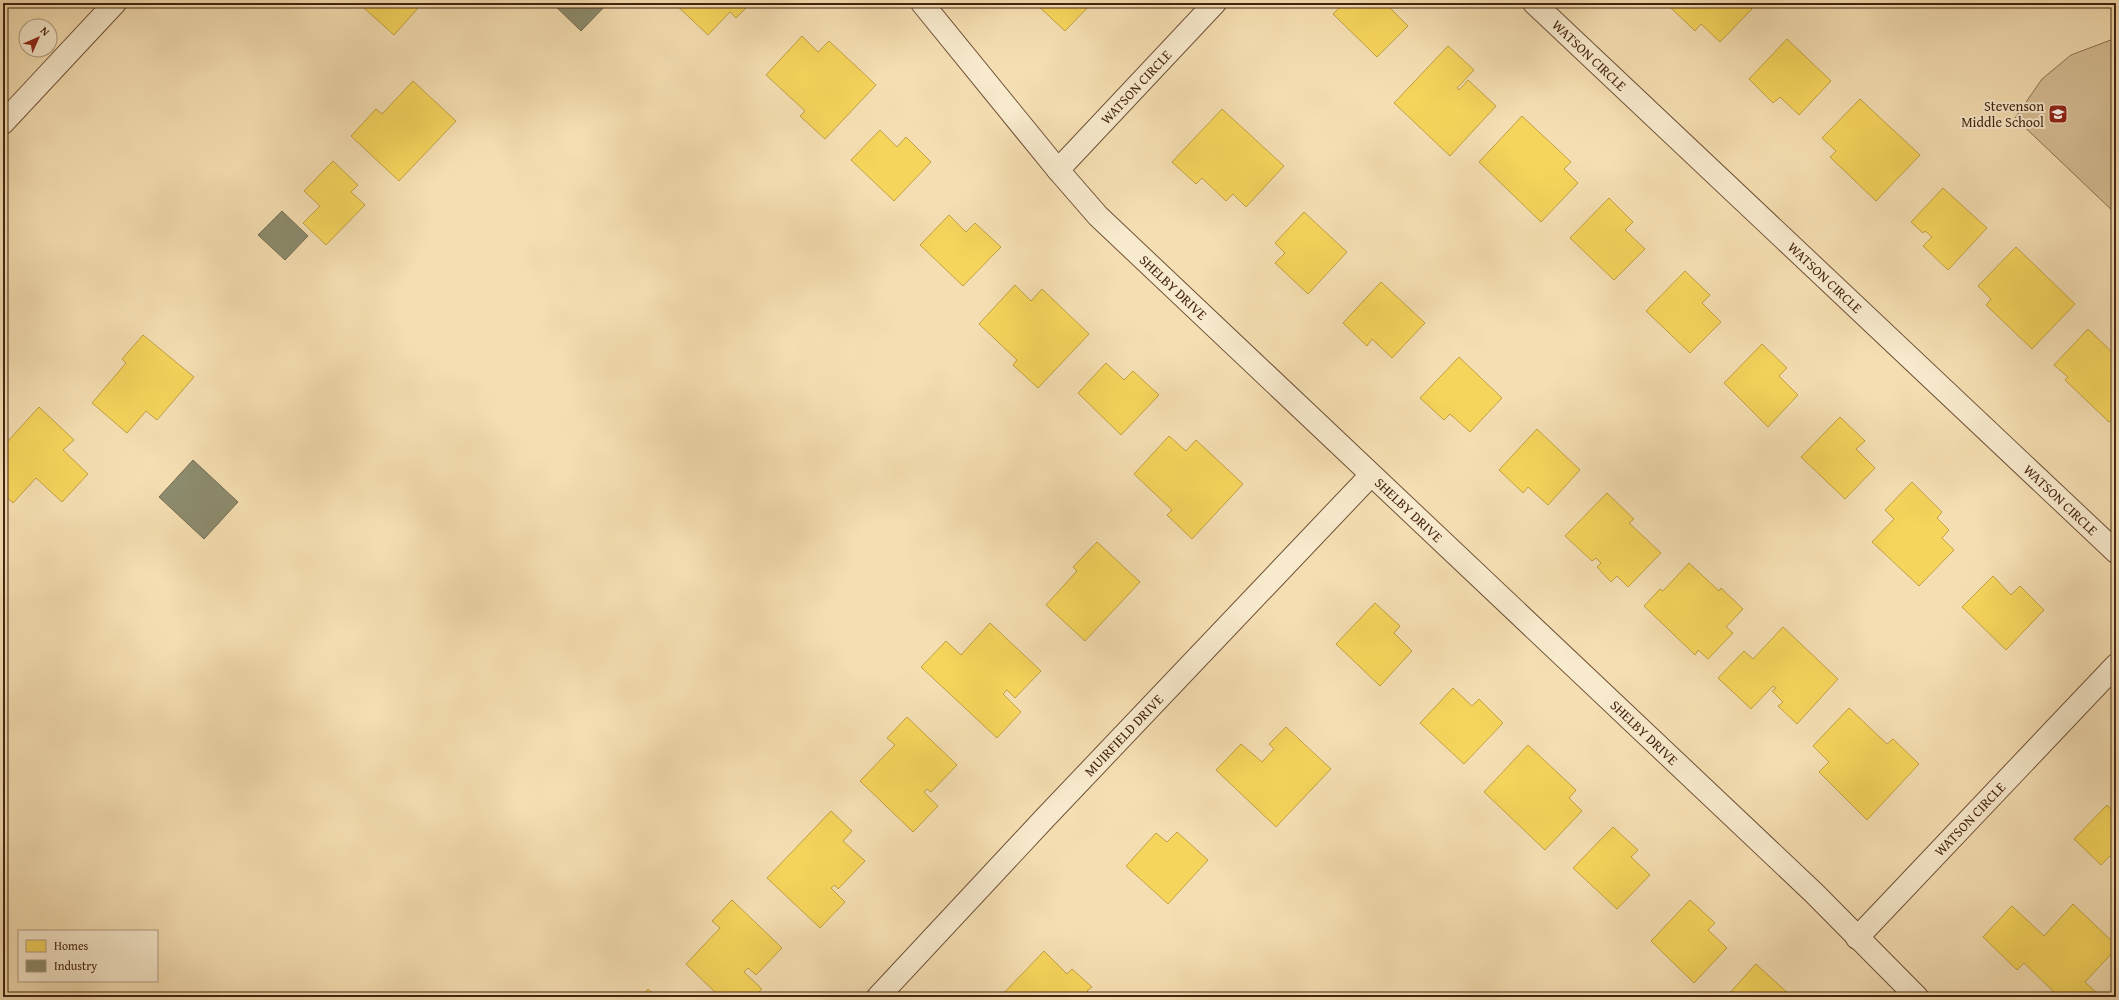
<svg xmlns="http://www.w3.org/2000/svg" width="2119" height="1000" viewBox="0 0 2119 1000" font-family="'Gentium Book Plus',serif">
	<style>
		.green { fill: #d7bf96; stroke: #8e7152 }
		.homes { fill: #f6d55c; stroke: #c1a045 }
		.industry { fill: #8c8c6e; stroke: #766c52 }
		.lines { fill: none; stroke-linecap: round; stroke-linejoin: round }
		.minor-casing { stroke: #705238; stroke-width: 24 }
		.minor { stroke: #f8eacd; stroke-width: 22 }
		.labels { text-anchor: middle; stroke-width: 4; stroke-linejoin: round; paint-order: stroke }
		.street-label { font-size: 14px; fill: #44230f; stroke: #f8eacd }
		.poi-label { font-size: 14px; fill: #44230f; stroke: #f8eacd; text-anchor: end }
	</style>
	<rect width="100%" height="100%" fill="#f5dfb2"/>
	<filter id="stains"><feTurbulence type="fractalNoise" baseFrequency=".005" numOctaves="4"/><feColorMatrix values="0 0 0 0 .2 0 0 0 0 .09 0 0 0 0 .02 0 0 0 .5 -.17"/></filter>
	<radialGradient id="worn" r=".72"><stop offset=".6" stop-color="#630" stop-opacity="0"/><stop offset="1" stop-color="#630" stop-opacity=".3"/></radialGradient>
	<polygon class="green" points="2116,38 2116,214 2015,118 2042,79 2071,55"/>
	<g class="homes">
		<polygon points="369,3 415,3 419,7 394,35 364,8"/>
		<polygon points="674,3 751,3 736,18 730,12 708,35"/>
		<polygon points="1035,3 1092,3 1065,31"/>
		<polygon points="1344,3 1393,3 1389,7 1408,26 1377,57 1333,14"/>
		<polygon points="1674,3 1746,3 1752,9 1720,42 1701,24 1695,31 1670,7"/>
		<polygon points="802,36 818,52 829,41 876,85 825,139 800,116 805,111 766,75"/>
		<polygon points="1787,39 1831,81 1799,115 1780,97 1773,103 1749,79"/>
		<polygon points="1448,46 1474,70 1457,88 1459,90 1468,80 1496,106 1450,156 1394,103"/>
		<polygon points="413,81 456,121 399,181 351,136 376,109 382,114"/>
		<polygon points="1860,99 1920,155 1876,201 1830,157 1836,151 1822,138"/>
		<polygon points="1222,109 1284,166 1246,207 1233,194 1226,201 1202,178 1196,184 1172,162"/>
		<polygon points="1522,116 1571,162 1564,169 1578,183 1541,222 1479,162"/>
		<polygon points="880,130 897,147 906,137 931,162 894,201 851,160"/>
		<polygon points="333,161 358,185 351,192 365,205 326,245 303,223 320,206 304,191"/>
		<polygon points="1943,188 1987,228 1948,270 1923,246 1932,237 1925,231 1923,233 1911,222"/>
		<polygon points="1609,198 1633,222 1625,230 1645,249 1614,280 1570,238"/>
		<polygon points="1304,212 1347,252 1308,294 1275,263 1285,253 1275,243"/>
		<polygon points="949,215 966,232 975,223 1001,247 963,286 920,245"/>
		<polygon points="2016,247 2075,304 2032,349 1986,305 1991,299 1978,286"/>
		<polygon points="1685,271 1710,295 1702,303 1721,322 1690,353 1646,311"/>
		<polygon points="1381,282 1425,323 1392,358 1372,339 1367,346 1343,323"/>
		<polygon points="1015,285 1031,301 1042,289 1089,334 1038,388 1013,365 1017,360 979,324"/>
		<polygon points="2088,329 2116,356 2116,415 2109,422 2065,380 2068,377 2054,365"/>
		<polygon points="143,335 194,377 157,420 146,411 127,433 92,403 126,363 122,359"/>
		<polygon points="1762,344 1787,368 1779,376 1798,395 1768,427 1724,383"/>
		<polygon points="1459,357 1502,398 1470,432 1450,414 1444,420 1420,398"/>
		<polygon points="1106,363 1124,380 1133,371 1159,395 1121,435 1078,393"/>
		<polygon points="39,407 74,440 63,450 88,474 62,502 36,478 13,503 3,494 3,437 8,441"/>
		<polygon points="1840,417 1865,441 1856,449 1875,468 1845,499 1801,457"/>
		<polygon points="1537,429 1580,470 1548,505 1528,487 1523,493 1499,470"/>
		<polygon points="1169,436 1186,451 1196,440 1243,484 1192,539 1167,515 1172,510 1134,474"/>
		<polygon points="1912,482 1942,512 1937,518 1949,530 1942,538 1954,550 1919,586 1872,542 1894,519 1885,510"/>
		<polygon points="1607,493 1634,519 1629,523 1661,553 1628,587 1617,576 1611,582 1597,567 1601,563 1596,558 1592,561 1565,536"/>
		<polygon points="1097,542 1140,582 1085,641 1046,605 1077,571 1073,567"/>
		<polygon points="1689,563 1719,591 1721,588 1743,609 1726,627 1733,633 1708,659 1698,650 1695,655 1644,606 1660,589 1663,591"/>
		<polygon points="1993,576 2011,595 2020,586 2044,610 2006,650 1962,607"/>
		<polygon points="1375,603 1400,626 1394,633 1412,651 1380,686 1336,644"/>
		<polygon points="990,623 1041,671 1015,698 1007,690 1003,694 1021,712 997,738 921,667 946,641 961,655"/>
		<polygon points="1783,627 1838,679 1797,724 1778,706 1783,702 1772,691 1776,688 1773,686 1751,709 1718,678 1744,651 1753,659"/>
		<polygon points="1453,688 1472,706 1479,699 1503,723 1464,764 1420,723"/>
		<polygon points="1849,708 1887,744 1893,739 1919,764 1867,820 1819,772 1829,762 1813,746"/>
		<polygon points="907,717 957,765 931,792 927,789 924,792 938,806 913,832 860,781 895,745 887,738"/>
		<polygon points="1286,727 1331,769 1276,827 1216,770 1241,744 1262,762 1274,749 1269,744"/>
		<polygon points="1528,745 1576,790 1569,798 1582,811 1545,850 1484,792"/>
		<polygon points="2107,805 2116,814 2116,861 2110,856 2101,865 2074,839"/>
		<polygon points="831,811 852,831 843,841 865,861 838,889 835,885 831,888 845,902 820,928 767,878"/>
		<polygon points="1613,827 1638,850 1631,857 1650,875 1617,909 1573,868"/>
		<polygon points="1177,832 1208,860 1168,904 1126,866 1156,833 1167,842"/>
		<polygon points="732,900 782,948 756,975 748,968 744,972 762,989 754,997 720,997 686,964 720,928 712,921"/>
		<polygon points="1690,900 1715,923 1708,930 1727,948 1694,983 1651,941"/>
		<polygon points="2073,904 2116,945 2116,949 2085,982 2101,997 2059,997 2024,963 2017,970 1983,937 2012,906 2044,936"/>
		<polygon points="1044,951 1067,974 1072,969 1092,987 1087,991 1093,997 1000,997"/>
		<polygon points="1756,964 1792,997 1726,997"/>
		<polygon points="648,989 657,997 641,997"/>
	</g>
	<g class="industry">
		<polygon points="552,3 608,3 581,31"/>
		<polygon points="282,211 308,236 285,260 258,235"/>
		<polygon points="193,460 238,502 204,539 159,497"/>
	</g>
	<g class="lines">
		<g class="minor-casing">
			<g id="minor">
				<path id="s1" d="M 922,3 L 1058,170 L 1098,216 L 1814,893 L 1917,997"/>
				<path id="s2" d="M 1534,3 L 2116,552"/>
				<polyline points="3,123 115,3"/>
				<path id="s3" d="M 1058,170 L 1215,3"/>
				<path id="s4" d="M 1857,938 L 2116,665"/>
				<path id="s5" d="M 878,997 L 1044,819 L 1371,475"/>
			</g>
		</g>
		<use href="#minor" class="minor"/>
	</g>
	<defs>
		<g id="school-square" transform="scale(1)"><rect x="-9" y="-9" width="18" height="18" rx="4" fill="#8f2418" stroke="#f8eacd"/><path d="M0-5L7-2L0 1L-7-2ZM-4 1L0 2.5L4 1V4Q0 6-4 4Z" fill="#fff"/></g>
	</defs>
	<g fill-rule="evenodd">
		<use href="#school-square" x="2058" y="114"/>
	</g>
	<g class="labels">
		<g class="street-label">
			<text dy="5" stroke="none"><textPath href="#s2" startOffset="76">WATSON CIRCLE</textPath></text>
			<text dy="5" stroke="none"><textPath href="#s3" startOffset="114">WATSON CIRCLE</textPath></text>
			<text dy="5" stroke="none"><textPath href="#s2" startOffset="400">WATSON CIRCLE</textPath></text>
			<text dy="5" stroke="none"><textPath href="#s1" startOffset="380">SHELBY DRIVE</textPath></text>
			<text dy="5" stroke="none"><textPath href="#s2" startOffset="724">WATSON CIRCLE</textPath></text>
			<text dy="5" stroke="none"><textPath href="#s1" startOffset="704">SHELBY DRIVE</textPath></text>
			<text dy="5" stroke="none"><textPath href="#s1" startOffset="1028">SHELBY DRIVE</textPath></text>
			<text dy="5" stroke="none"><textPath href="#s5" startOffset="359">MUIRFIELD DRIVE</textPath></text>
			<text dy="5" stroke="none"><textPath href="#s4" startOffset="164">WATSON CIRCLE</textPath></text>
		</g>
		<g class="poi-label">
			<text x="2044" y="111">Stevenson<tspan x="2044" dy="16">Middle School</tspan></text>
		</g>
	</g>
	<rect width="2119" height="1000" fill="none" stroke="#f5dfb2" stroke-width="16"/>
	<rect x="4" y="4" width="2111" height="992" fill="none" stroke="#44230f" stroke-width="2"/>
	<rect x="8" y="8" width="2103" height="984" fill="none" stroke="#44230f"/>
	<rect x="18" y="930" width="140" height="52" fill="#f8eacd" stroke="#b09a81"/>
	<rect x="26" y="940" width="20" height="12" fill="#f6d55c" stroke="#b09a81"/>
	<text x="54" y="950" font-size="12" fill="#44230f">Homes</text>
	<rect x="26" y="960" width="20" height="12" fill="#8c8c6e" stroke="#b09a81"/>
	<text x="54" y="970" font-size="12" fill="#44230f">Industry</text>
	<g transform="translate(38 38) rotate(45)"><circle r="19" fill="#f8eacd" stroke="#b09a81"/>
	<path d="M0-3L7 15L0 10L-7 15Z" fill="#8f2418"/>
	<text y="-6" font-size="11" font-weight="bold" text-anchor="middle" fill="#44230f">N</text>
	</g>
	<rect width="100%" height="100%" filter="url(#stains)"/>
	<rect width="100%" height="100%" fill="url(#worn)"/>
</svg>
